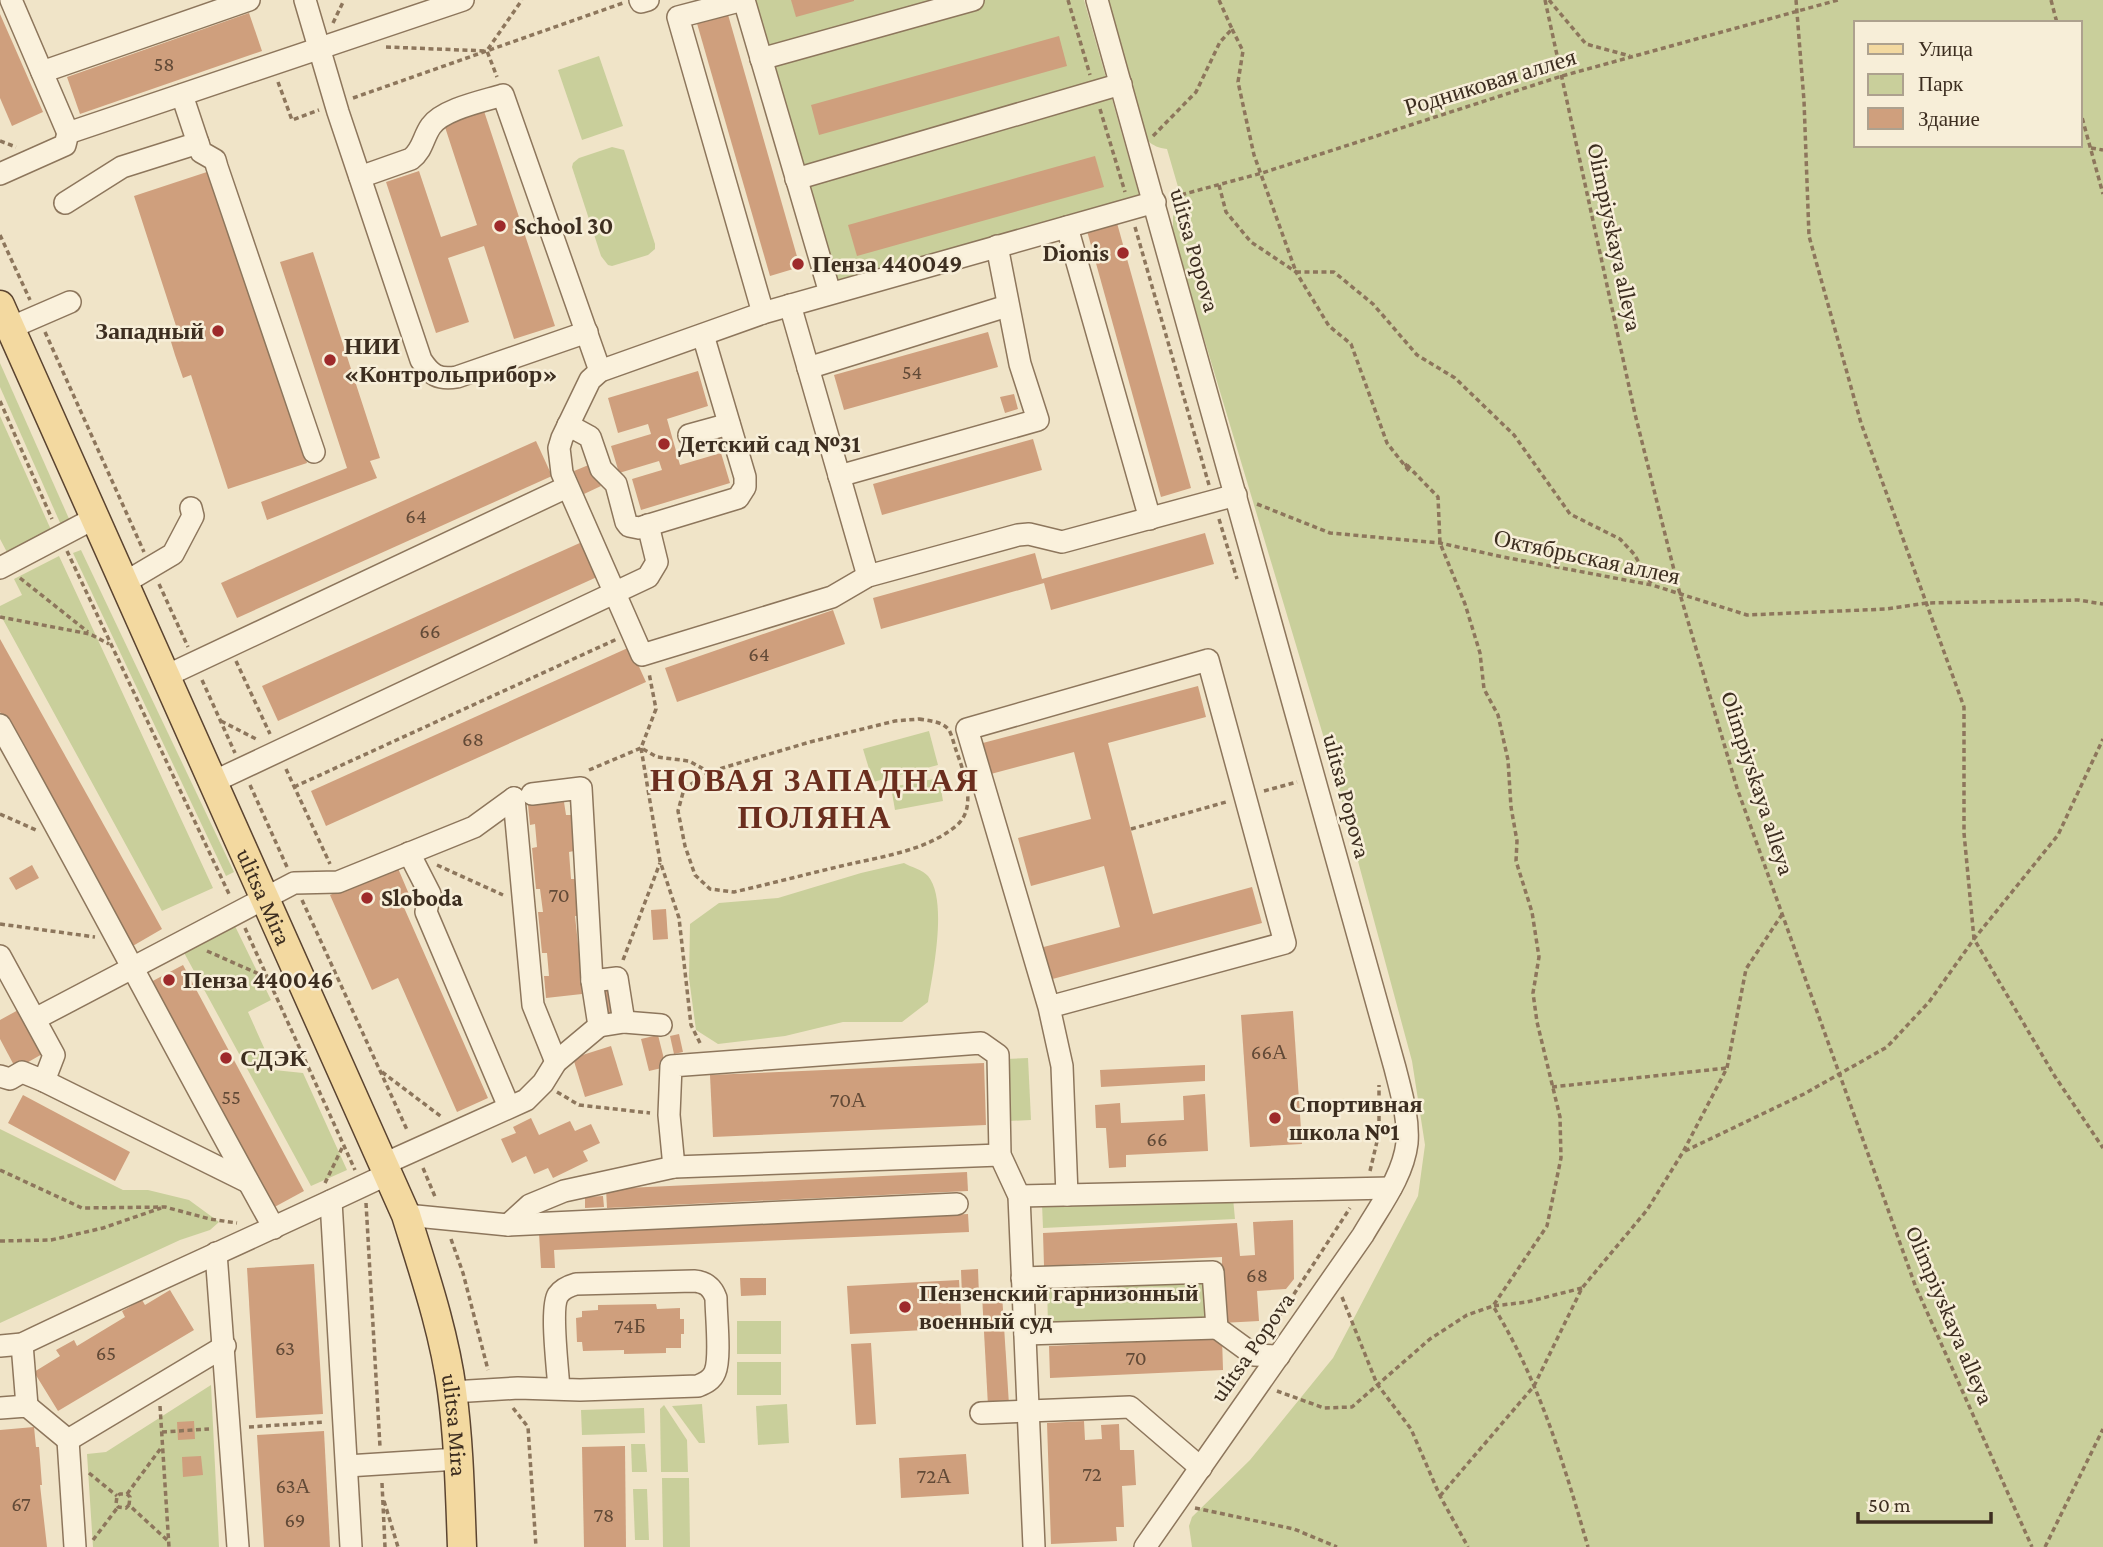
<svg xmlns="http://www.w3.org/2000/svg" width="2103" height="1547" viewBox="0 0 2103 1547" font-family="'Crimson Pro',serif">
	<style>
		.green { fill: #c9cf9b; fill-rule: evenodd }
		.building { fill: #cf9f7d }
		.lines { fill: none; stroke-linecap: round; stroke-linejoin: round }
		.minor-casing { stroke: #8d765c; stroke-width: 24 }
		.major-casing { stroke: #5b4430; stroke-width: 31 }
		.path { stroke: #8d765c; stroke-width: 3.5; stroke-dasharray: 5 3.5; stroke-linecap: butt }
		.minor { stroke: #faf1dc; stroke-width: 21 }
		.major { stroke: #f3d9a0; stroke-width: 28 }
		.poi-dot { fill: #9e2a2b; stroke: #f7eed8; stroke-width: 2.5 }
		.labels { text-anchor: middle; stroke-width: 5; stroke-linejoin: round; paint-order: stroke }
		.number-label { font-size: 21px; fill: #624a37 }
		.street-label { font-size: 24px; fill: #3d2e20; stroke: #f7eed8 }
		.poi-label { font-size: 24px; font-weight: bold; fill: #3d2e20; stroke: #f7eed8; text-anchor: start }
		.district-label { font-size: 32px; font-weight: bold; letter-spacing: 2px; fill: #6b2e1e; stroke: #f7eed8 }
	</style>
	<rect width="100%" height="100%" fill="#f0e4c8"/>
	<g class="green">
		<polygon points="753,0 1084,0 1140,198 835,284"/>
		<path d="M 1108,0 L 2103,0 L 2103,1547 L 1192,1547 L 1189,1526 L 1192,1517 L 1250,1460 L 1333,1358 L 1418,1196 L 1425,1145 L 1412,1061 L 1332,765 L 1173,235 L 1173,216 L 1183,204 L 1167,149 C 1150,147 1145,139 1139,125 ZM 1856,23 L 2080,23 L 2080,145 L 1856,145 Z"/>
		<polygon points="599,56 623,126 582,140 558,70"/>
		<polygon points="612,147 624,150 655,244 655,249 648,255 612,266 608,265 601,256 572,167 573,163 579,158"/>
		<polygon points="0,363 70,521 61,525 0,387"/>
		<polygon points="0,416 52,532 8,554 0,539"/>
		<polygon points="81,550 234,872 226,876 73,553"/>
		<polygon points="59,556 213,888 162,911 0,614 0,606 22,595 14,579"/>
		<polygon points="929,731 938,765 873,782 863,749"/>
		<polygon points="939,778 943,801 895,810 891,787"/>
		<path d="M 904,863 C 911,867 923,870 928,876 C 948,900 933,972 928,1002 L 902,1022 L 843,1022 L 785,1036 L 718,1044 L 696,1030 L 689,978 L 690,924 L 719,903 L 778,898 L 861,873 Z"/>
		<polygon points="234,924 271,1000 248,1012 274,1070 303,1073 347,1170 311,1186 182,949"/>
		<polygon points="1028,1058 1031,1120 1009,1121 1006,1059"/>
		<polygon points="0,1129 123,1190 148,1190 189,1200 219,1222 210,1230 180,1240 0,1323"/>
		<polygon points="1233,1198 1235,1219 1043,1228 1042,1204"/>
		<polygon points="1208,1278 1210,1322 1048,1327 1047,1283"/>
		<polygon points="781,1321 781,1354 737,1354 737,1321"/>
		<rect x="737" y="1362" width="44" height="33"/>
		<polygon points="211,1385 219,1547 93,1547 87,1454 106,1452"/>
		<polygon points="702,1404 705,1443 699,1443 672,1406"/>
		<polygon points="787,1404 789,1443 758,1445 756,1406"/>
		<polygon points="664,1405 687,1440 688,1472 661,1472 660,1409"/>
		<polygon points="644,1408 645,1433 582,1435 581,1410"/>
		<polygon points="631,1444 645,1444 647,1472 632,1472"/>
		<polygon points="662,1478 689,1478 690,1547 663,1547"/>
		<polygon points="633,1489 647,1489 649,1540 635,1540"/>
	</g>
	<g class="building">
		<polygon points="791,0 854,0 854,1 796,17"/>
		<polygon points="727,11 800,267 770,276 696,20"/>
		<polygon points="249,13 262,51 80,114 67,77"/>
		<polygon points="0,14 43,112 12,126 0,98"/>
		<polygon points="1059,36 1067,66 819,135 811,105"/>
		<polygon points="484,111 555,326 514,339 484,246 448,258 469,322 436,333 386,182 419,171 441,237 477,225 444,124"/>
		<polygon points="1095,156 1104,187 857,256 848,225"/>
		<polygon points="213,170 307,463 228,489 191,375 183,378 175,355 168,332 177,329 134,196"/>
		<polygon points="1117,223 1191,488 1161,497 1087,231"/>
		<polygon points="313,252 380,458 370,461 377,478 267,520 261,502 347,468 280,262"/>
		<polygon points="988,332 998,367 844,410 834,375"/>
		<polygon points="698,371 708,406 667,419 680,465 721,453 730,483 641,510 632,479 662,470 659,461 619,473 611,446 651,434 648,424 618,433 608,398"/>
		<polygon points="1014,394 1018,409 1005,413 1000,397"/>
		<polygon points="1033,439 1042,470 882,515 873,484"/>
		<polygon points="536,441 552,476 237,618 221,583"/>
		<polygon points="591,464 601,486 584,494 574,471"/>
		<polygon points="1205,533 1214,564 1051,610 1044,583 881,629 873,598 1035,553 1042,579"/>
		<polygon points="582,542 597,577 278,721 262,686"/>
		<polygon points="833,610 845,644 677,702 665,668"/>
		<polygon points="0,639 162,929 131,947 0,712"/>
		<polygon points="630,647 646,682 326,826 311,791"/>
		<polygon points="1198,686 1206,717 1108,743 1153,914 1252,887 1262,923 1045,981 1036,949 1120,927 1104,866 1031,886 1018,838 1091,819 1074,752 987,775 979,744"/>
		<polygon points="564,802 566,815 571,815 574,851 569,852 571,879 576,879 580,916 575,916 578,944 582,943 586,980 581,981 582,994 546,998 544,976 549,976 547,953 542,953 538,912 543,912 540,889 536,889 532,848 537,847 535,824 530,825 528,805"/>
		<polygon points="32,865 39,878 16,890 9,878"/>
		<polygon points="397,866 411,899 402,903 488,1098 457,1112 398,978 372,990 330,895"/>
		<polygon points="666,909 668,939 653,940 651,910"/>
		<polygon points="183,965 304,1191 269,1210 147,984"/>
		<polygon points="613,988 616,1012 605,1014 602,990"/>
		<polygon points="20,1009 44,1053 16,1069 0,1039 0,1020"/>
		<polygon points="1293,1011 1302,1144 1250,1147 1241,1015"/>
		<polygon points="679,1034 683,1052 674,1054 670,1036"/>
		<polygon points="658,1035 666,1067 649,1071 641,1039"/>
		<polygon points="611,1046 623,1085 585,1097 573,1058"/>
		<polygon points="984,1063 986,1125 713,1137 710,1075"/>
		<polygon points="1205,1065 1205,1081 1101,1087 1100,1070"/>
		<polygon points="1205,1094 1208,1151 1126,1155 1126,1167 1109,1168 1106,1128 1096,1128 1095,1105 1120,1103 1121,1123 1184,1120 1183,1096"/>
		<polygon points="23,1095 130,1152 115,1181 8,1123"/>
		<polygon points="531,1118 539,1135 570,1121 575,1131 591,1124 600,1143 583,1151 588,1161 553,1178 548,1168 534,1174 526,1156 512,1163 501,1139 516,1133 513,1127"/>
		<polygon points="967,1172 968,1191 607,1208 606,1189"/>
		<polygon points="603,1196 604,1207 585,1208 585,1197"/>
		<polygon points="968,1214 969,1232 554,1250 555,1268 541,1268 539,1233"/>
		<polygon points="1293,1220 1294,1279 1286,1289 1257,1291 1259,1321 1222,1323 1222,1257 1044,1266 1043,1233 1237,1223 1240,1256 1255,1255 1253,1222"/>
		<polygon points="314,1264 323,1414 256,1418 247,1268"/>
		<polygon points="978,1269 979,1295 962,1296 961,1270"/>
		<polygon points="740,1278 766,1278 766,1295 741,1296"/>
		<polygon points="959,1280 962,1328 850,1334 847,1286"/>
		<polygon points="170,1290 194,1330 58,1411 34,1372 60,1356 56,1350 74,1340 77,1346 125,1317 122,1311 142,1300 145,1305"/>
		<polygon points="1002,1294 1009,1405 988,1406 982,1295"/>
		<polygon points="656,1304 657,1309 680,1308 680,1319 684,1319 684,1334 681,1334 681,1348 666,1348 666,1353 624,1354 624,1350 583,1351 582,1342 577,1342 576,1318 582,1317 582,1311 598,1310 598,1305"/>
		<polygon points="1222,1338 1223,1370 1050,1378 1049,1346"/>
		<polygon points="871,1343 876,1424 856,1425 851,1344"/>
		<polygon points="194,1421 195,1439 178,1440 177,1422"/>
		<polygon points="1084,1421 1085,1440 1102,1439 1101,1425 1119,1424 1120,1450 1134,1450 1136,1485 1122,1486 1124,1527 1116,1527 1117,1541 1051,1544 1047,1423"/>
		<polygon points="34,1427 36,1447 39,1447 42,1485 40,1485 47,1547 0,1547 0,1430"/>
		<polygon points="324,1431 330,1547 264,1547 257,1435"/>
		<polygon points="625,1446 626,1547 584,1547 582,1447"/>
		<polygon points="966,1454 969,1494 901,1498 899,1458"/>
		<polygon points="201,1456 203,1475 183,1477 182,1457"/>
	</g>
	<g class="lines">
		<g class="minor-casing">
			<g id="minor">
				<polyline points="11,0 68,133"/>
				<path d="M 305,0 L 338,112 L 421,360 C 431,375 438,380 457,377 L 587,332"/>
				<polyline points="640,0 641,2 648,0"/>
				<polyline points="743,0 678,17 763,313"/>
				<polyline points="744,0 830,293"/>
				<path d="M 1097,0 L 1395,1068 C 1401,1092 1409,1118 1407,1143 C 1403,1177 1379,1207 1363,1235 L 1145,1547"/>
				<polyline points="761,59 973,0"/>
				<polyline points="42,72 249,0"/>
				<polyline points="182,95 201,152 215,160 217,167 314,452"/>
				<polyline points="0,174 65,145 68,133 463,0"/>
				<path d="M 360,177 L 411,159 C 423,150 423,137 431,126 C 443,109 484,101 503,95 L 600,371"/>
				<polyline points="796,179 1121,84"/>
				<polyline points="1155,202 763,313 600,371 590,380 562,438 559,448 562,473 642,655 832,597 868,576 1018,535 1029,534 1062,542 1236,495"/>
				<polyline points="65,203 122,167 198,143"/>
				<polyline points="1067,227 1150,519"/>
				<polyline points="790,305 868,576"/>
				<polyline points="10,328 70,302"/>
				<polyline points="808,368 1007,306"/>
				<polyline points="568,425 590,437 601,469 616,484 626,522 629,526 639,528 738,498 745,487 745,477 703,335"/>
				<polyline points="689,435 729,424"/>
				<polyline points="839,476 1038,420 1020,364 997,246"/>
				<polyline points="0,568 95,518"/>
				<polyline points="124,583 173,554 193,516 191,508"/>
				<polyline points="166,676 567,487"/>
				<path d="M 0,725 C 93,891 181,1061 274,1228"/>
				<polyline points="213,782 648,577 657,562 648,525"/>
				<polyline points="514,798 533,1005 556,1062"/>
				<polyline points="409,853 430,894 426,912 509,1107"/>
				<polyline points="0,956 54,1055 44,1081"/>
				<polyline points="592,981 617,978 624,1022 599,1026"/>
				<polyline points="1049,1007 1285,943 1208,660 967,729 1049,1007 1062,1066 1067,1195"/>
				<polyline points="35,1019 294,883 338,882 474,827 514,798"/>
				<polyline points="624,1022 661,1025"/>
				<polyline points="0,1076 10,1079 22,1072 44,1081 248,1182"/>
				<polyline points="384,1164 526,1100 543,1083 556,1062 599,1026 592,981 581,788 532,794"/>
				<polyline points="674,1167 669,1115 671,1066 981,1043 998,1055 1000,1155 1019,1196 1034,1547"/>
				<polyline points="1019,1196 1391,1188"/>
				<polyline points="331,1201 351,1547"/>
				<polyline points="406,1215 508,1225 957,1204"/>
				<polyline points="508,1225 530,1205 564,1191 674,1167 1000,1155"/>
				<polyline points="216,1253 238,1547"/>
				<polyline points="1022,1278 1213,1272 1217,1328 1254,1355 1279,1356"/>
				<polyline points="1025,1334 1217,1328"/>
				<polyline points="22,1344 27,1406"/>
				<path d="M 0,1346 L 22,1344 C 143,1286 266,1232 388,1174"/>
				<path d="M 452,1392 L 518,1388 L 580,1390 L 698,1386 C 705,1383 712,1380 715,1372 C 721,1358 716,1315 716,1298 C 712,1287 706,1282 694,1281 L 576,1284 C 569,1286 562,1289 558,1295 C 550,1308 558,1371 559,1389"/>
				<polyline points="0,1408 27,1406 68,1440 225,1346"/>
				<polyline points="981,1413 1130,1407 1201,1468"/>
				<polyline points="68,1440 75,1547"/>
				<polyline points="347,1466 458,1459"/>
			</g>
		</g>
		<g class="major-casing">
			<g id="major">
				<path id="s1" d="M 0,305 L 406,1215 C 424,1273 444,1331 452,1391 C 459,1443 460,1495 462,1547"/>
			</g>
		</g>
		<g class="path">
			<polyline points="1068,0 1090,75"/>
			<polyline points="1545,0 1635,414 1680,594 1737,788 1915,1285 2032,1547"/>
			<polyline points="1549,0 1586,44 1630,56"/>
			<polyline points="1796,0 1804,101 1809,236 1861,423 1964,707 1964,833 1974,939 2054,1075 2103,1148"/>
			<polyline points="2051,0 2057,23"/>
			<polyline points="333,23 344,0"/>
			<polyline points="1232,29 1243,51 1238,82 1254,155 1296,272 1334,272 1373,304 1417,355 1455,378 1514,435 1570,514 1620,539 1634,554 1652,585"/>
			<polyline points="386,47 487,51 497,77"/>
			<polyline points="488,49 522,0"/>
			<polyline points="278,82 292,120 319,110"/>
			<polyline points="353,98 623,3"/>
			<polyline points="1100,109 1125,192"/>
			<polyline points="2080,110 2103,194"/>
			<polyline points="1153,136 1196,92 1220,42 1232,29 1219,0"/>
			<polyline points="0,141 16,147"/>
			<polyline points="2091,148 2103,150"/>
			<polyline points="1219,185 1226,212 1251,242 1296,272 1329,326 1351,344 1387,443 1409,471 1405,463 1438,497 1440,543 1465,604 1480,653 1484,689 1498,715 1508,760 1511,807 1517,841 1516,861 1532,912 1539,957 1533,993 1537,1022 1560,1117 1561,1158 1547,1226 1493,1306 1467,1315 1430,1339 1352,1407 1324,1408 1277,1391"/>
			<polyline points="1173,197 1262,173 1562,76 1838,0"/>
			<polyline points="1135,227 1209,485"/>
			<polyline points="0,235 30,300"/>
			<polyline points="45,332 144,552"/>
			<polyline points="0,401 52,519"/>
			<polyline points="1257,504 1330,533 1440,543 1503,557 1652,585 1747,615 1886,609 1927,603 2078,600 2103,604"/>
			<polyline points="1219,519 1237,579"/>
			<polyline points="67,551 230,896"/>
			<polyline points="20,578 88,632"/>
			<polyline points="159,584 188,647"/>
			<polyline points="0,617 90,634 109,644"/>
			<polyline points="236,661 270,734"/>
			<polyline points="202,680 235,753"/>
			<path d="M 919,719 C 930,721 942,721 949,730 C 952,735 954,745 956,750 C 964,773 978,808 956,826 C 927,850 885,856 850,864 C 811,873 773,883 734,892 L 710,889 L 695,875 L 685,846 L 678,811 L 684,789 L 709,772 L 810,742 L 895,721 Z"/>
			<polyline points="221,721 258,740"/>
			<polyline points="641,748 660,861 679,918 691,1025 701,1045"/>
			<polyline points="643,749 657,757 689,761 709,772"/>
			<polyline points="286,769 330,864"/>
			<polyline points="589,770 641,748 656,709 649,673"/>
			<polyline points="250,785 287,867"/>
			<polyline points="294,787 617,639"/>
			<polyline points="1264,791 1297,782"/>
			<polyline points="0,814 36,830"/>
			<polyline points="1131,829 1226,802"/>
			<polyline points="437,865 503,895"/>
			<polyline points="302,900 408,1132"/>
			<polyline points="0,924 95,937"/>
			<polyline points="245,928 355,1170"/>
			<polyline points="207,951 268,978"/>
			<polyline points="623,960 660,863"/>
			<polyline points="382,1072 443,1118"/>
			<polyline points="1552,1087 1727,1068"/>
			<polyline points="557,1092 579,1105 650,1113"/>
			<polyline points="1685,1151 1804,1094 1887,1047 1929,1002 1974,939 2058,835 2103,739"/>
			<polyline points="423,1168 436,1199"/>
			<polyline points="0,1170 82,1208 165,1207 210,1219 237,1223"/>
			<polyline points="1370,1171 1379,1133 1379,1085"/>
			<polyline points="325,1183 343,1146"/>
			<polyline points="366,1203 380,1447"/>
			<polyline points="451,1239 463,1273 488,1370"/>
			<polyline points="0,1241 51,1240 103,1228 161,1208"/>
			<path d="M 1582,1288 L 1527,1302 L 1493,1306 C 1539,1380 1564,1464 1588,1547"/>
			<polyline points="1342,1297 1377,1384 1411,1429 1440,1496 1468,1547"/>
			<polyline points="1266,1337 1350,1208"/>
			<polyline points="160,1406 169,1547"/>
			<polyline points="513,1408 528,1427 536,1547"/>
			<polyline points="249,1427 325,1422"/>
			<polyline points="162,1432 209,1429"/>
			<polyline points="89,1473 117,1496"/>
			<polyline points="382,1483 385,1547"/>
			<polyline points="127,1494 161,1448"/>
			<polyline points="1440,1496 1534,1386 1582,1288 1647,1210 1683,1152 1727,1068 1746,969 1783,913"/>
			<polyline points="384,1501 398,1547"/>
			<polyline points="129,1505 126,1508 118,1507 116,1504 117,1496 120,1494 127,1494 130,1497 129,1505 167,1540"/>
			<polyline points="1195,1508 1294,1529 1337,1547"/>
			<polyline points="93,1540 118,1507"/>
			<polyline points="2045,1547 2103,1429"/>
		</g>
		<use href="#minor" class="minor"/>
		<use href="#major" class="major"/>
	</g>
	<g class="poi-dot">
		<circle cx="500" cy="226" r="7"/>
		<circle cx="1123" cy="253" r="7"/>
		<circle cx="798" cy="264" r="7"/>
		<circle cx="218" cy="331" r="7"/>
		<circle cx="330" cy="360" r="7"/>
		<circle cx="664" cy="444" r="7"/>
		<circle cx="367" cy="898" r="7"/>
		<circle cx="169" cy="980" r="7"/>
		<circle cx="226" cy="1058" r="7"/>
		<circle cx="1275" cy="1118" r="7"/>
		<circle cx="905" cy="1307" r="7"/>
	</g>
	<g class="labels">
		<g class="number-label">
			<text x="164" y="71">58</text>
			<text x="912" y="379">54</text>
			<text x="416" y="523">64</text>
			<text x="430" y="638">66</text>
			<text x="759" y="661">64</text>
			<text x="473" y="746">68</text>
			<text x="559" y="902">70</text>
			<text x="1269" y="1059">66А</text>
			<text x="231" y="1104">55</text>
			<text x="848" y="1107">70А</text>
			<text x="1157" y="1146">66</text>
			<text x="1257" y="1282">68</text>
			<text x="630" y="1333">74Б</text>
			<text x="285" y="1355">63</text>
			<text x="106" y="1360">65</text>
			<text x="1136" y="1365">70</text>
			<text x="1092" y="1481">72</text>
			<text x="934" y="1483">72А</text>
			<text x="293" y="1493">63А</text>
			<text x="21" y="1511">67</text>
			<text x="604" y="1522">78</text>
			<text x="295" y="1527">69</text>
		</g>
		<g class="street-label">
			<text transform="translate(1490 82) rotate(-17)" y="8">Родниковая аллея</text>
			<text transform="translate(1615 237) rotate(78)" y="8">Olimpiyskaya alleya</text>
			<text transform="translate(1195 250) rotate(74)" y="8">ulitsa Popova</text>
			<text transform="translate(1587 557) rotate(12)" y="8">Октябрьская аллея</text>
			<text transform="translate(1758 783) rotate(72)" y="8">Olimpiyskaya alleya</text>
			<text transform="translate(1347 796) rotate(75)" y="8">ulitsa Popova</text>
			<text dy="8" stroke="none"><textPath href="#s1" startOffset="648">ulitsa Mira</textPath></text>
			<text transform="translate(1950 1315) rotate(67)" y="8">Olimpiyskaya alleya</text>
			<text transform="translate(1252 1347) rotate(-55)" y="8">ulitsa Popova</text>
			<text dy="8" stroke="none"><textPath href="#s1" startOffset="1213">ulitsa Mira</textPath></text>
		</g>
		<g class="poi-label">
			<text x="514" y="234">School 30</text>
			<text x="1109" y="261" text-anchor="end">Dionis</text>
			<text x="812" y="272">Пенза 440049</text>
			<text x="204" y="339" text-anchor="end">Западный</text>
			<text x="344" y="354">НИИ<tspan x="344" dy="28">«Контрольприбор»</tspan></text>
			<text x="678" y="452">Детский сад №31</text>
			<text x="381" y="906">Sloboda</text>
			<text x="183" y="988">Пенза 440046</text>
			<text x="240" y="1066">СДЭК</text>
			<text x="1289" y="1112">Спортивная<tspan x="1289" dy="28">школа №1</tspan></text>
			<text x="919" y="1301">Пензенский гарнизонный<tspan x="919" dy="28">военный суд</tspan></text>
		</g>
		<g class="district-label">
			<text x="815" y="791">НОВАЯ ЗАПАДНАЯ<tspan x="815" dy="37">ПОЛЯНА</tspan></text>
		</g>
	</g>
	<rect x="1854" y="21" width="228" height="126" fill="#f7eed8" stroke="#ada18e" stroke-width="2"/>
	<rect x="1868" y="44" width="35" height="10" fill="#f3d9a0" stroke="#ada18e" stroke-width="2"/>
	<text x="1918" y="56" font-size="21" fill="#3d2e20">Улица</text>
	<rect x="1868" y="74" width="35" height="21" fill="#c9cf9b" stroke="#ada18e" stroke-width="2"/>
	<text x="1918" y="91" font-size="21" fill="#3d2e20">Парк</text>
	<rect x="1868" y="108" width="35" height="21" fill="#cf9f7d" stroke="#ada18e" stroke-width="2"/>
	<text x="1918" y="126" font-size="21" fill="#3d2e20">Здание</text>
	<path d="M1858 1512v10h133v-10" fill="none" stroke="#3d2e20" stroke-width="3.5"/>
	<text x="1868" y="1512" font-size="21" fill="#3d2e20" stroke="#f7eed8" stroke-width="5" paint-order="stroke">50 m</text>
</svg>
